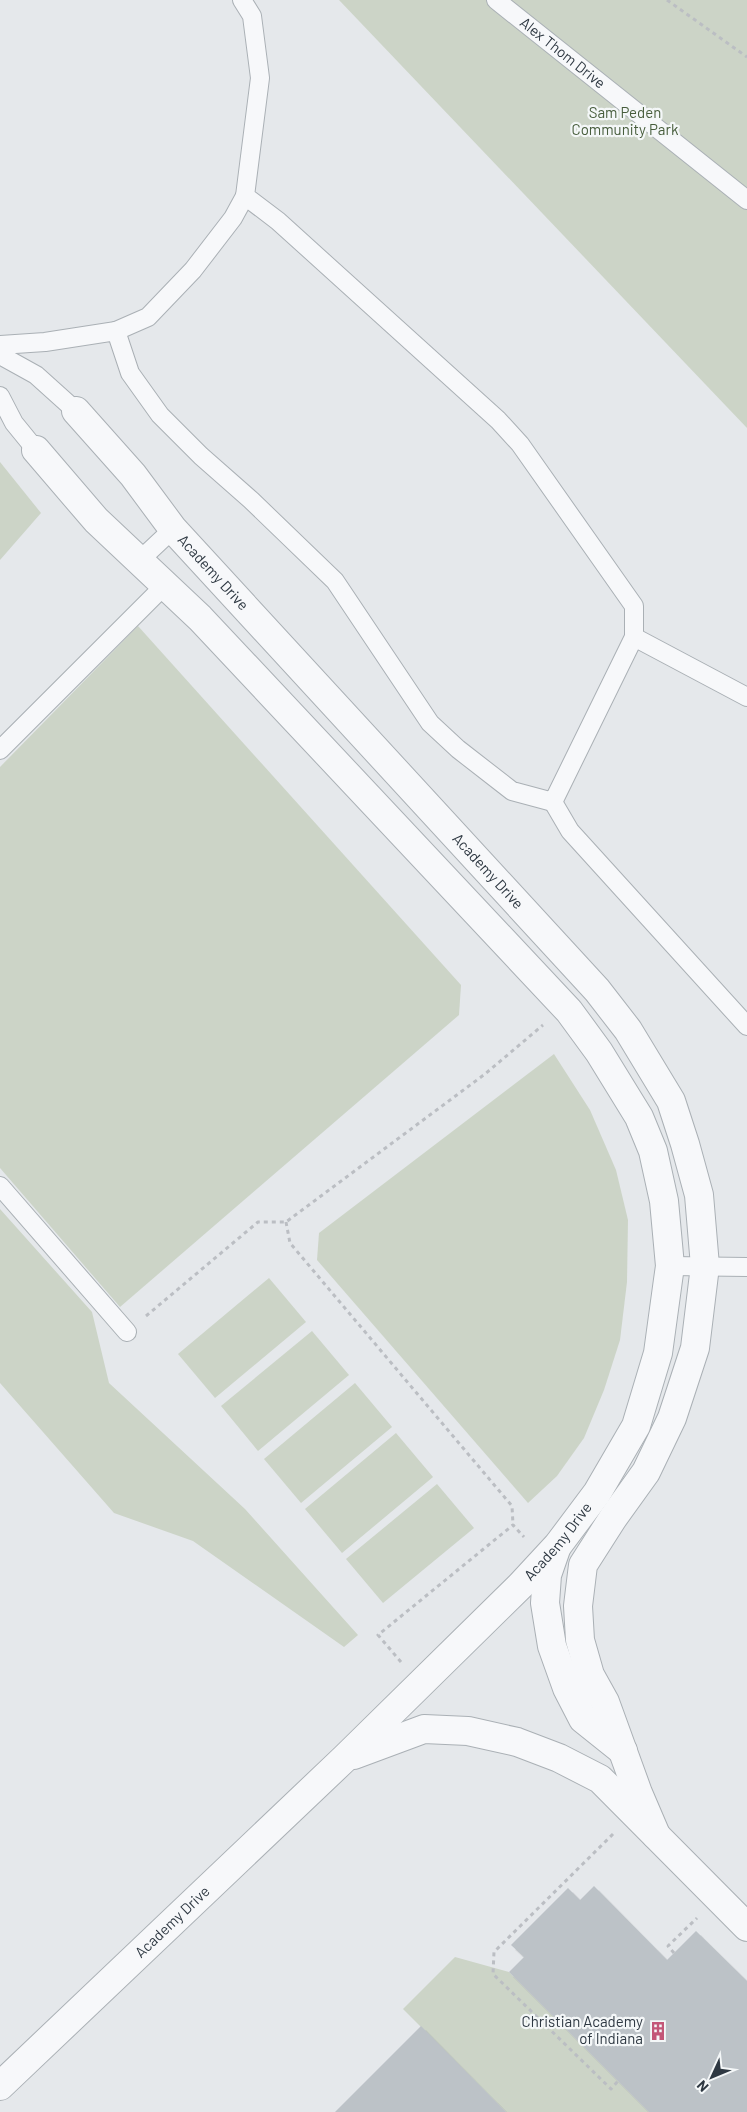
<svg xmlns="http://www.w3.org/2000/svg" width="747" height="2112" viewBox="0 0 747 2112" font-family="Barlow,sans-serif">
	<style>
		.green { fill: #ccd4c7 }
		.building { fill: #bcc2c7; filter: url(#shadow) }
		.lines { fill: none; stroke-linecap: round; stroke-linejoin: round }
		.lane-casing { stroke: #aab0b5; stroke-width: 20 }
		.street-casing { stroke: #aab0b5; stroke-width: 30 }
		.path { stroke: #bbbec3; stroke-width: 3; stroke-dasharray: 4 4; stroke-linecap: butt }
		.lane { stroke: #f7f8fa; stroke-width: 18 }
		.street { stroke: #f7f8fa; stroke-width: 28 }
		.labels { text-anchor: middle; stroke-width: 4.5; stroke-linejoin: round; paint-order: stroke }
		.street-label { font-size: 15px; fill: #2e3842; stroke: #f4f7f8 }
		.park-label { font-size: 15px; fill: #475d3c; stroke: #f4f7f8 }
		.poi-label { font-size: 15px; fill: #2e3842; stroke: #f4f7f8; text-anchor: end }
	</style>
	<defs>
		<filter id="shadow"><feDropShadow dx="4.5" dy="4.5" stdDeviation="0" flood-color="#0004"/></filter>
	</defs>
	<rect width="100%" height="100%" fill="#e5e8eb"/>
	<g class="green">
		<polygon points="339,0 747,0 747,428"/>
		<polygon points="0,462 41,513 0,560"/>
		<polygon points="138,626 461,985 459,1015 120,1307 0,1168 0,767"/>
		<polygon points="554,1054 590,1110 616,1170 628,1220 627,1282 620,1340 604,1390 584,1438 557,1476 528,1503 317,1260 319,1233"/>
		<polygon points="0,1209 92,1312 109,1383 245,1509 358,1635 344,1647 193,1541 114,1513 0,1383"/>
		<polygon points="269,1278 306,1322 215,1398 178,1354"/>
		<polygon points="312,1331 349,1375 258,1451 221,1406"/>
		<polygon points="355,1383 392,1427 301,1503 264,1459"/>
		<polygon points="396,1433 433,1477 342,1553 305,1509"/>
		<polygon points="437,1484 474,1528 383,1603 346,1559"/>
		<polygon points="455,1957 509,1972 649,2112 506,2112 403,2009"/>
	</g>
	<g class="building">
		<polygon points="594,1886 667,1960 696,1931 747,1981 747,2112 649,2112 509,1972 524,1957 511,1945 568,1888 580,1900"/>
		<polygon points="421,2026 506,2112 335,2112"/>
	</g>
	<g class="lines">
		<g class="lane-casing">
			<g id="lane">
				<path id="s1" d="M 496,0 L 747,200"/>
				<polyline points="116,331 148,317 193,270 233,218 245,196"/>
				<polyline points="0,345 45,342 116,331 130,373 160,415 201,456 251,500 335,581 430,723 458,749 512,791 553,802 634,637 634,606 520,444 498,420 278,221 245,196 260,78 252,16 242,0"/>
				<polyline points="0,355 36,375 76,411"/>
				<polyline points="0,396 14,423 36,450"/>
				<polyline points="140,560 173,529"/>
				<polyline points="634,637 747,697"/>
				<polyline points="0,750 165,585"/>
				<polyline points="553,802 570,831 747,1026"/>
				<polyline points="0,1186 127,1332"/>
				<polyline points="670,1266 747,1267"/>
			</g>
		</g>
		<g class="street-casing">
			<g id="street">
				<path id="s2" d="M 76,411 L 133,475 L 173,529 L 597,990 L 628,1030 L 671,1101 L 685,1144 L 699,1195 L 705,1266 L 695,1348 L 672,1418 L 646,1472 L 613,1518 L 583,1565 L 578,1606 L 580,1640 L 590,1675 L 605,1702 L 638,1793 L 656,1835"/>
				<polyline points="556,1549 547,1575 545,1603 552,1646 567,1688 583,1719 623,1751"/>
				<polyline points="354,1755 424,1729 468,1731 517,1742 559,1758 600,1779 747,1927"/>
				<path id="s3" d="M 0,2086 L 345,1758 L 521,1585 L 558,1545 L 597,1493 L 636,1426 L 658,1353 L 668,1280 L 670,1266 L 664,1201 L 653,1151 L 639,1117 L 599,1052 L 569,1011 L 200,618 L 96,520 L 36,450"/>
			</g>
		</g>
		<g class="path">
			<polyline points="667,0 747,57"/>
			<polyline points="286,1222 290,1243 512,1506 513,1525"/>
			<polyline points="146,1316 258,1222 286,1222 485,1074 543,1025"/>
			<polyline points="401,1662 378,1635 513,1525 524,1537"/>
			<polyline points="613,1834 494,1952 493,1974 611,2089 618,2081"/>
			<polyline points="674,1953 668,1946 697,1918"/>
		</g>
		<use href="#lane" class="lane"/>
		<use href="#street" class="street"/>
	</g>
	<defs>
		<g id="building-bare" transform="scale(1.5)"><path d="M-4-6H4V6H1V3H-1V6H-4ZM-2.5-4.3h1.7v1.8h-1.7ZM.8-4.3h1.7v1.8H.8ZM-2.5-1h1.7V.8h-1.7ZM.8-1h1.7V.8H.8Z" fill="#c35778" stroke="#f4f7f8" stroke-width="2.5" paint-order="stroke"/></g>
	</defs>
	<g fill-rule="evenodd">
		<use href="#building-bare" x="658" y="2031"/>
	</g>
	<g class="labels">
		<g class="street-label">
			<text dy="5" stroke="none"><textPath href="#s1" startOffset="85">Alex Thom Drive</textPath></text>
			<text dy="5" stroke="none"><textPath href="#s2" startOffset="212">Academy Drive</textPath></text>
			<text dy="5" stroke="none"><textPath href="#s2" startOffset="618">Academy Drive</textPath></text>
			<text dy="5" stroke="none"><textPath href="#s3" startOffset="780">Academy Drive</textPath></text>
			<text dy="5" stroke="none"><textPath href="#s3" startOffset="238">Academy Drive</textPath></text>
		</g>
		<g class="park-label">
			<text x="625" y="118">Sam Peden<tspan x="625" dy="17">Community Park</tspan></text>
		</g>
		<g class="poi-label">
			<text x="643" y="2027">Christian Academy<tspan x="643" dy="17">of Indiana</tspan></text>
		</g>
	</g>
	<g transform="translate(712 2077) rotate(226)" stroke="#f4f7f8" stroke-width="4" paint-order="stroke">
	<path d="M0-4L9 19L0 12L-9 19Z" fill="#2e3842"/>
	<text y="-8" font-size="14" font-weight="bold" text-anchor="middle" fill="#2e3842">N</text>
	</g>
</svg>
